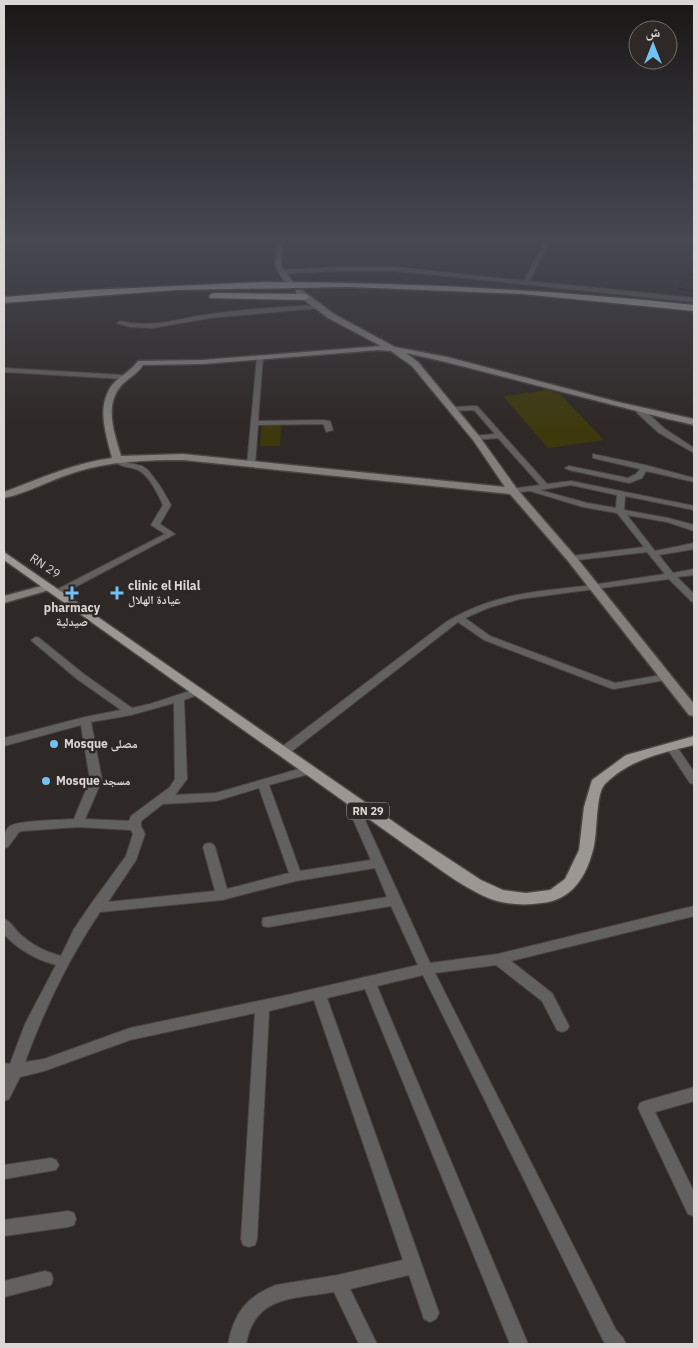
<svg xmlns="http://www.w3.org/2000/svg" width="698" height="1348" viewBox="0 0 698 1348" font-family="'IBM Plex Sans','Noto Naskh Arabic',sans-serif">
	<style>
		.green { fill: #3e390d }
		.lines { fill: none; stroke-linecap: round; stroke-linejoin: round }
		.stream { stroke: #2d0a27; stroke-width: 1 }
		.street-casing { stroke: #4a4442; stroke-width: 2 }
		.secondary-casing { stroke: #4a4442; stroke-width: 3 }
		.primary-casing { stroke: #4a4442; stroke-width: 3 }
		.highway-casing { stroke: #4a4442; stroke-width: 3 }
		.street { fill: #63615f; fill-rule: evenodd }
		.secondary { fill: #83807c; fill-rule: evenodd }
		.primary { fill: #9b9793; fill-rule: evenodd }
		.highway { fill: #b2ada7; fill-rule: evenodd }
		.poi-dot { fill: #71c1f5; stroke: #2e2826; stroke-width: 2 }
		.labels { text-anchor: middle; stroke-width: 5; stroke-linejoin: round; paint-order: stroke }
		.shield { fill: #2e2826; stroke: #a7a2a0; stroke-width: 1 }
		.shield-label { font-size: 11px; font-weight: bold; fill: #dbd7d5 }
		.street-label { font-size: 12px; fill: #dbd7d5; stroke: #2e2826 }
		.poi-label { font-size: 12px; font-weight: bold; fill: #dbd7d5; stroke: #2e2826; text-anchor: start }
	</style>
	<rect width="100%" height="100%" fill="#2e2826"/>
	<g class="green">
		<polygon points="548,390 560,394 604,440 548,448 503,396"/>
		<polygon points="262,426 281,426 280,446 260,446"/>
	</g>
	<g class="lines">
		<polyline class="stream" points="694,274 688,276 678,288 694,292"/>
		<g class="street-casing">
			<g id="street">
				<polygon points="545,240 551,240 529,281 694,298 694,302 396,271 337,271 282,274 279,272 282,270 337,267 396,267 524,281"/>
				<path d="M 318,305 L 321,307 L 320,308 L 210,318 L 153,328 L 130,327 L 117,323 L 120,321 C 151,329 180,318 211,314 C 246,309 282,307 318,305 Z"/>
				<polygon points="260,355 263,357 258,421 322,420 330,421 333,430 326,432 324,425 322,424 258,425 255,465 251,467 247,465 257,357"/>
				<polygon points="4,368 124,375 127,377 124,379 4,372"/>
				<path d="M 476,406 L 478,407 L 547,484 L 571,481 L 694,506 L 694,510 L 625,496 L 624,510 L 668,518 L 694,525 L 694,531 L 667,522 L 627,515 L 655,551 L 694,543 L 694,549 L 659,555 L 673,573 L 694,569 L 694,575 L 677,577 L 694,594 L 694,602 L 691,601 L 669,579 L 520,599 L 488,608 L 465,618 L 490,636 L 615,683 L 666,674 L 671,677 L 666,680 L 614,689 L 610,688 L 484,640 L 458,622 L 287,755 L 279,755 L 278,752 L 279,749 L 446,622 C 492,594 532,592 585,586 C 612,582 638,578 665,574 L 647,552 L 569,561 L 568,559 L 569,557 L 572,556 L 644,547 L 617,513 L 583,507 L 530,491 L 510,493 L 510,489 L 540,485 L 498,438 L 473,440 L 473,436 L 495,434 L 474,410 L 452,411 L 448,409 L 452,407 ZM 571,485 L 617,495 L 616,508 L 587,503 L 540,490 Z"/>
				<polygon points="637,409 643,409 665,429 694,448 694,453 659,433 637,413"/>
				<polygon points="593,454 645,465 694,478 694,482 646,471 642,478 629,483 569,470 565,468 569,466 628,478 636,474 640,469 593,458"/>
				<path d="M 114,457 L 120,457 L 125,462 L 142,466 L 148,470 L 160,486 L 171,505 L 160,524 L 175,534 L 62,594 L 56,594 L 54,592 L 56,590 L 165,534 L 151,525 L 163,505 C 158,494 149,475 138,470 C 128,466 120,468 113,459 Z"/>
				<path d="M 36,637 L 39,638 L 85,675 L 132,708 L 150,704 L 196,689 L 200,690 L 201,692 L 200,694 L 184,700 L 187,779 L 175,795 L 216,793 L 309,766 L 313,767 L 315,770 L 313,773 L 269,785 L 300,871 L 371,860 L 344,799 L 346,796 L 354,796 L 430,963 L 498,954 L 694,906 L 694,916 L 511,961 L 552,993 L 569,1026 L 567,1030 L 562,1032 L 557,1030 L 542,1001 L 496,965 L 435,973 L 616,1330 L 623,1338 L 626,1344 L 606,1344 L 604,1342 L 423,975 L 377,986 L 528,1344 L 510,1344 L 365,989 L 327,998 L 439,1313 L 436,1319 L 430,1322 L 424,1319 L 409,1275 L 350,1289 L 377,1344 L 359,1344 L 334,1292 C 293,1299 255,1295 246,1344 L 228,1344 C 234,1313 246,1297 276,1285 L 338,1275 L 403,1260 L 314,1000 L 269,1011 L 257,1239 L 255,1245 L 249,1247 L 243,1245 L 241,1239 L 255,1013 L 130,1040 L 44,1071 L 20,1077 L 9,1099 L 4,1101 L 4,1079 L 5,1076 L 4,1075 L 4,1063 L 10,1064 L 25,1024 L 56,965 C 35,959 18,950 4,934 L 4,919 C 11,921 15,930 21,935 C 32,945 46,952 61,956 L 74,929 L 91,904 L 126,856 L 133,834 L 131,830 L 78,827 L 22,831 L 19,832 L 8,847 L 4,848 C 4,840 3,832 10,826 C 19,820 62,820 74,819 L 90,780 L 81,725 L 4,746 L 4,738 L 85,717 L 121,710 L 77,679 L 33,642 L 31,640 ZM 174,703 L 175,779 L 170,787 L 131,816 L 129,821 L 85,819 L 102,780 L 91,722 L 131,715 ZM 259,788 L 289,873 L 227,889 L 215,847 L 213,844 L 209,843 L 205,844 L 203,847 L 215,891 L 108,902 L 136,860 L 145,834 L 141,826 L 141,821 L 163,804 L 216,801 ZM 375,868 L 387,897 L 268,917 L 263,918 L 262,922 L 263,926 L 268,927 L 391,906 L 418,965 L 287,995 L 130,1028 L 44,1059 L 25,1062 C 44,1010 69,958 100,912 L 222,900 L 296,881 Z"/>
				<polygon points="671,743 675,744 694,772 694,784 690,783 666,747 667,744"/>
				<polygon points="694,1087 694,1101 655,1112 694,1192 694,1216 688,1214 638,1108 640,1103 645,1101"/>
				<polygon points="51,1158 56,1160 59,1165 56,1170 4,1179 4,1165"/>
				<polygon points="68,1211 74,1213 76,1219 74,1225 68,1227 4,1236 4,1220"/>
				<polygon points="45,1271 51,1273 53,1279 51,1285 4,1297 4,1281"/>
			</g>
		</g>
		<g class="secondary-casing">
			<g id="secondary">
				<polygon points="277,240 283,240 281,266 293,282 292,284 286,284 275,266"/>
				<path d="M 296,290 L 302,290 L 334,314 L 395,347 L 447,357 L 618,402 L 694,419 L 694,425 L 668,419 L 446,362 L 406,353 L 418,362 L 479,436 L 517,489 L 576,557 L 694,704 L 694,716 L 689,715 L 568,561 L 510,494 L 183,460 C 147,460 111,461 76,472 C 52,479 28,493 4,498 L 4,492 C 39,479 74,463 112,458 C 106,434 96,407 112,385 C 120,376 131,371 138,361 L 202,360 L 381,346 L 328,318 L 296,294 ZM 379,350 L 391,351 L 412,366 L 473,440 L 505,487 L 183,454 L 121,456 C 115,435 104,407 120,387 C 127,378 137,375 143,365 L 202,364 Z"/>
				<polygon points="49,584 55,587 53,589 4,603 4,596"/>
			</g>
		</g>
		<g class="primary-casing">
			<path id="primary" d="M 4,552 L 414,836 L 481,880 L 503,890 L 526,893 L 550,890 L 565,879 L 579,850 L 584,807 L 592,780 L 626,755 L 694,736 L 694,745 C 662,753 630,759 605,784 C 595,794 598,835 593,850 C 586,877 572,900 542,903 C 529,905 515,905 501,902 C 472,896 429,861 404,844 L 4,560 Z"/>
		</g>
		<g class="highway-casing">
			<g id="highway">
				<path d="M 263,282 C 407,282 550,290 694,305 L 694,311 L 522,294 L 349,287 L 176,290 L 4,303 L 4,297 L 90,290 Z"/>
				<polygon points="213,293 305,294 309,297 305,300 210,298 209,296"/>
			</g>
		</g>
		<use href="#street" class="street"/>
		<use href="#secondary" class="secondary"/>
		<use href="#primary" class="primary"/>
		<use href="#highway" class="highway"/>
	</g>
	<linearGradient id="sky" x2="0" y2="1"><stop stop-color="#191615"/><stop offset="0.56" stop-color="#464852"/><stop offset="1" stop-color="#464852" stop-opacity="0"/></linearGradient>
	<rect width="698" height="429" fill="url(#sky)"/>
	<g class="poi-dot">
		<path d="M69.5 585.5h5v5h5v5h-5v5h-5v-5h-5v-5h5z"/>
		<path d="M114.5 585.5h5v5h5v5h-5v5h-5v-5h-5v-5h5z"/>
		<circle cx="54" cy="744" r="5"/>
		<circle cx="46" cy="781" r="5"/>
	</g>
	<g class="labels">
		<rect class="shield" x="347" y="802.5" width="42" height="17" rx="4"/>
		<g class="shield-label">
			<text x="368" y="815">RN 29</text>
		</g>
		<g class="street-label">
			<text transform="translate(45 566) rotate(34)" y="4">RN 29</text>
		</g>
		<g class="poi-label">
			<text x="128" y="590">clinic el Hilal<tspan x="128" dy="14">عيادة الهلال</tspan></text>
			<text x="72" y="612" text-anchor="middle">pharmacy<tspan x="72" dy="14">صيدلية</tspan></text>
			<text x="64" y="748">Mosque مصلى</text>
			<text x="56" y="785">Mosque مسجد</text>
		</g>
	</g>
	<rect width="698" height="1348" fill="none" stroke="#dbd7d5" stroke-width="10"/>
	<g transform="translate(653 45)"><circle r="24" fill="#2e2826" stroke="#736e6c"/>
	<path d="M0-4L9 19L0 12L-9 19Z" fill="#71c1f5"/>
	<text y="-8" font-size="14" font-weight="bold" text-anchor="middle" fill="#dbd7d5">ش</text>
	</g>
</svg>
